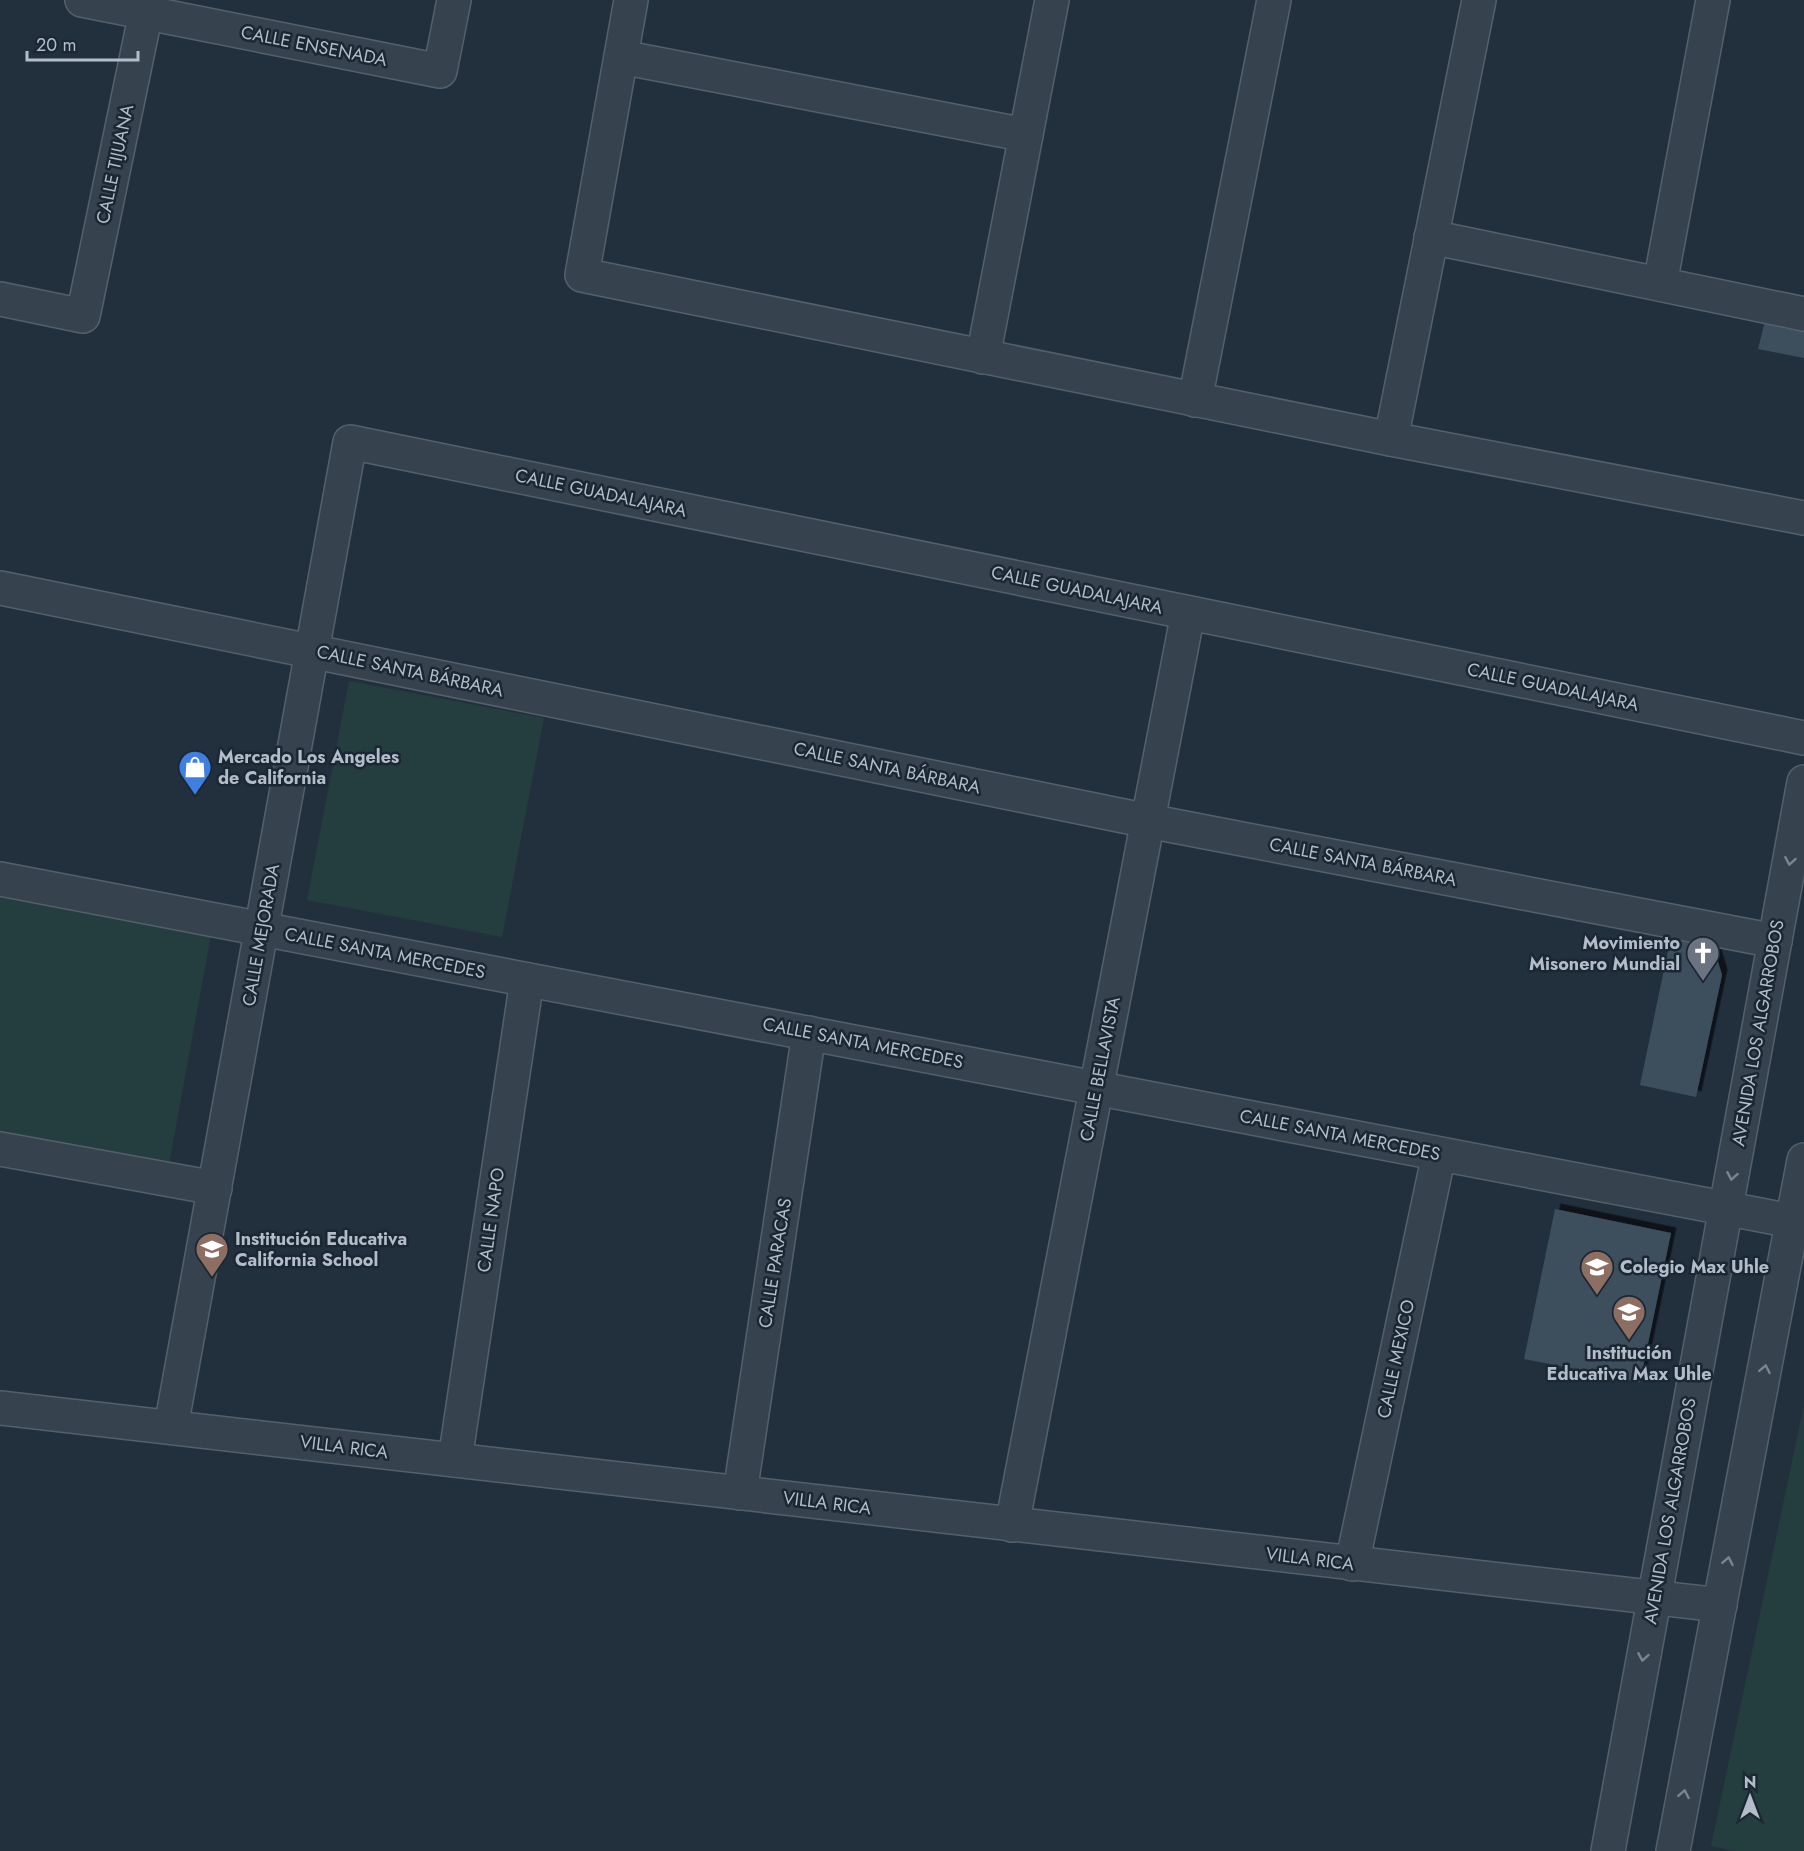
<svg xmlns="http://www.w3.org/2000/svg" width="1804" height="1851" viewBox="0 0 1804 1851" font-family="Jost,sans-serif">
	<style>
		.green { fill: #243e3f }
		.building { fill: #3e4f5d; filter: url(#shadow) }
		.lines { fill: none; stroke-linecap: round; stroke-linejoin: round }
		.minor-casing { stroke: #54606c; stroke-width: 36 }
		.minor { stroke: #36424e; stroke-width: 33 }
		.oneway { stroke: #7a8692 }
		.labels { text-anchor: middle; stroke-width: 5; stroke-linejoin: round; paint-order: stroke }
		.street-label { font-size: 18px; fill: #b2bdc9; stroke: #1b2733 }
		.poi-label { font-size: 18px; font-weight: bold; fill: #b2bdc9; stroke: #1b2733; text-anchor: start }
	</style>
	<defs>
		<filter id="shadow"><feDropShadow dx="5.5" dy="-5.5" stdDeviation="0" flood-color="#0009"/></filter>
	</defs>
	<rect width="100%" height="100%" fill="#22303e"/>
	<g class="green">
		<polygon points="349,681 544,718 502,937 307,900"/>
		<polygon points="0,897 211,935 169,1164 0,1133"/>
		<polygon points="1804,1405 1804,1851 1734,1851 1711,1846"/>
	</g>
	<g class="building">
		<polygon points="1766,317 1804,325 1804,358 1758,349"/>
		<polygon points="1671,936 1713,945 1722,975 1696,1097 1640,1085"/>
		<polygon points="1555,1209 1671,1233 1640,1382 1524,1359"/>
	</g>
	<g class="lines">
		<g class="minor-casing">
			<g id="minor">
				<polyline points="82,0 440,71 454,0"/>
				<polyline points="631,0 582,275 1391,439 1804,518"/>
				<polyline points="621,57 1026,135"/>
				<polyline points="1431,237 1804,314"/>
				<polyline points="1660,284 1713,0"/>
				<polyline points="0,299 83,316 146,12"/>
				<polyline points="983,357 1052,0"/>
				<polyline points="1195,400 1274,0"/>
				<polyline points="1391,439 1479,0"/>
				<polyline points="0,588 1148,821 1775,941"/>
				<polyline points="0,879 1792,1221"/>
				<polyline points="0,1149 215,1188"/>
				<polyline points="0,1408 1720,1605"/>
				<polyline points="171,1427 350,442 1804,738"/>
				<polyline points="455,1460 527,980"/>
				<polyline points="740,1493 809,1033"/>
				<polyline points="1012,1525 1188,613"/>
				<polyline points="1352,1564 1439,1154"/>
				<polyline points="1608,1851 1804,782"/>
				<polyline points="1673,1851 1804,1160"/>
			</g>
		</g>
		<use href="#minor" class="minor"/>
	</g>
	<defs><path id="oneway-chevron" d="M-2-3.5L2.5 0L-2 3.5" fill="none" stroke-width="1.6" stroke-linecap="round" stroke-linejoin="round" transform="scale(1.5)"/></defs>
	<g class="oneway">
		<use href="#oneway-chevron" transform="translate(1790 861) rotate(100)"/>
		<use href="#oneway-chevron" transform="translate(1732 1176) rotate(100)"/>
		<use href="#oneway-chevron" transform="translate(1765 1369) rotate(-79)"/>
		<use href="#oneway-chevron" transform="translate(1728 1561) rotate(-79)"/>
		<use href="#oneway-chevron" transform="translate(1643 1657) rotate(100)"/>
		<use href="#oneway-chevron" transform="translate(1684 1794) rotate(-79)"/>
	</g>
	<defs>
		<g id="shop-pin" transform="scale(1.725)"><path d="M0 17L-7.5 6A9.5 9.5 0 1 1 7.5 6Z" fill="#3f7fe0" stroke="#1b2733"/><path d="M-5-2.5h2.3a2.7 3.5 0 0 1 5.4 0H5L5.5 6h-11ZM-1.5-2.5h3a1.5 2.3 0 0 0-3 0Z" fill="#fff"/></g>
		<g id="church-pin" transform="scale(1.725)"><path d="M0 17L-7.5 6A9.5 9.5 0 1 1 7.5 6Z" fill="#6b7280" stroke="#1b2733"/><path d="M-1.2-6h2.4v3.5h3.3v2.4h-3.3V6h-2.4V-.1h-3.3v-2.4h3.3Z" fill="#fff"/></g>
		<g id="school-pin" transform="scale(1.725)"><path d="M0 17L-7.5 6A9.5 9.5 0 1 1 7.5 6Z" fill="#8d6e63" stroke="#1b2733"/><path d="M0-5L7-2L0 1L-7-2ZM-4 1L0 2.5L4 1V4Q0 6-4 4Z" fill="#fff"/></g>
	</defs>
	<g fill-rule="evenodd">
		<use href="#shop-pin" x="195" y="767"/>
		<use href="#church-pin" x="1703" y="953"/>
		<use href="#school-pin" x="212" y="1249"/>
		<use href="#school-pin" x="1597" y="1267"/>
		<use href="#school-pin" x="1629" y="1312"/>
	</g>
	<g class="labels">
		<g class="street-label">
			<text transform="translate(314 46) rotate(11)" y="6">CALLE ENSENADA</text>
			<text transform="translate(115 164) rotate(-78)" y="6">CALLE TIJUANA</text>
			<text transform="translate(601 493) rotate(12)" y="6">CALLE GUADALAJARA</text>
			<text transform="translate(1077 590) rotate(12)" y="6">CALLE GUADALAJARA</text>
			<text transform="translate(410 671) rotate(12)" y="6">CALLE SANTA BÁRBARA</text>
			<text transform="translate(1553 687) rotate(12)" y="6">CALLE GUADALAJARA</text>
			<text transform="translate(887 768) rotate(12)" y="6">CALLE SANTA BÁRBARA</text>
			<text transform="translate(1363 862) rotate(11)" y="6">CALLE SANTA BÁRBARA</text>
			<text transform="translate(261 935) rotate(-80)" y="6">CALLE MEJORADA</text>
			<text transform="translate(385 953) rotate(11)" y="6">CALLE SANTA MERCEDES</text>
			<text transform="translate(1758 1033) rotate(-80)" y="6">AVENIDA LOS ALGARROBOS</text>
			<text transform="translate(863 1043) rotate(11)" y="6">CALLE SANTA MERCEDES</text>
			<text transform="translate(1100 1069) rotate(-79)" y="6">CALLE BELLAVISTA</text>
			<text transform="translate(1340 1135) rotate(11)" y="6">CALLE SANTA MERCEDES</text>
			<text transform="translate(491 1220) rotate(-82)" y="6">CALLE NAPO</text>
			<text transform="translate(775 1263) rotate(-81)" y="6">CALLE PARACAS</text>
			<text transform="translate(1396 1359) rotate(-78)" y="6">CALLE MEXICO</text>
			<text transform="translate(344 1447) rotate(7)" y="6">VILLA RICA</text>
			<text transform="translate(827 1503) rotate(7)" y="6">VILLA RICA</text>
			<text transform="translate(1670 1511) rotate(-80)" y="6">AVENIDA LOS ALGARROBOS</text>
			<text transform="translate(1310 1559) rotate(7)" y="6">VILLA RICA</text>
		</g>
		<g class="poi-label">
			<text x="218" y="763">Mercado Los Angeles<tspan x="218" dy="21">de California</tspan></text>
			<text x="1680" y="949" text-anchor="end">Movimiento<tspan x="1680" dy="21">Misonero Mundial</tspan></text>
			<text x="235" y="1245">Institución Educativa<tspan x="235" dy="21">California School</tspan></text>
			<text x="1620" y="1273">Colegio Max Uhle</text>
			<text x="1629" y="1359" text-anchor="middle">Institución<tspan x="1629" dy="21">Educativa Max Uhle</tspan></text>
		</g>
	</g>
	<g transform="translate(1750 1797)" stroke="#1b2733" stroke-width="4.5" paint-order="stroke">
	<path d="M0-4.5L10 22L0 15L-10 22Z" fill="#b2bdc9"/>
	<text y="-9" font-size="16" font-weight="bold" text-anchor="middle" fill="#b2bdc9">N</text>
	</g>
	<path d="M27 51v9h111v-9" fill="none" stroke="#b2bdc9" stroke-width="3"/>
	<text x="36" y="51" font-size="18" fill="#b2bdc9" stroke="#1b2733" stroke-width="4.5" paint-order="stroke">20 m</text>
</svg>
